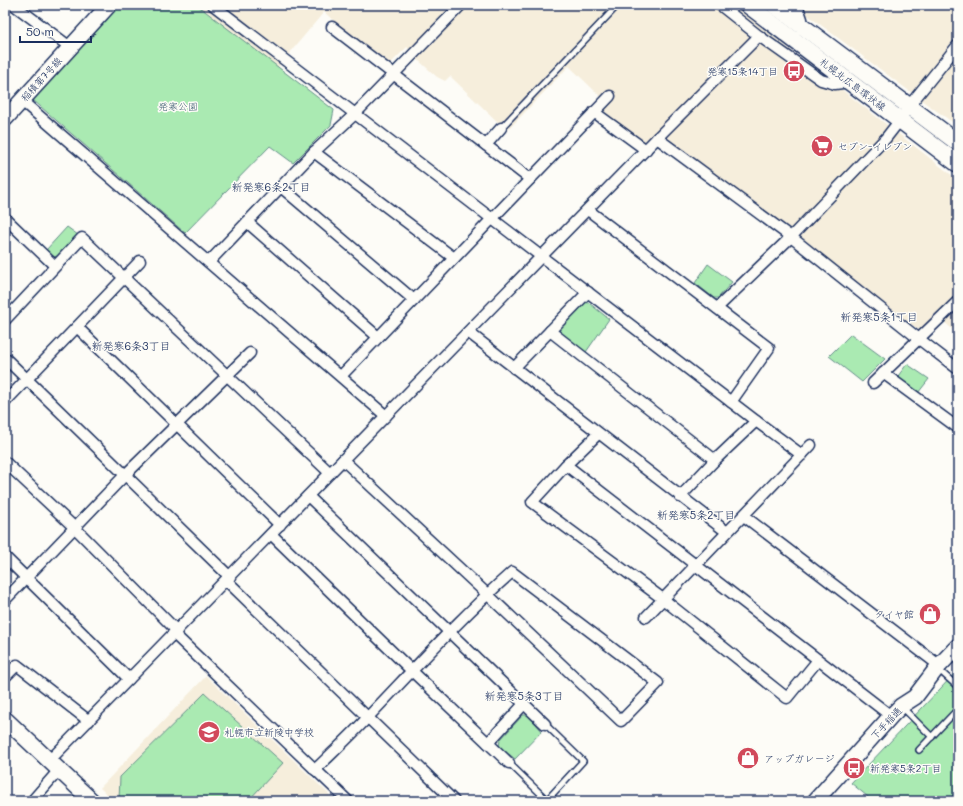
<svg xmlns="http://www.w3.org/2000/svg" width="963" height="806" viewBox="0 0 963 806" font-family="Mali,'Klee One',sans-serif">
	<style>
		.built { fill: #f6eedc }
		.green { fill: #aaeab2; stroke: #628c88 }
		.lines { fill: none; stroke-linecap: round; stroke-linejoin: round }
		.lane-casing { stroke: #1b2f5e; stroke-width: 8 }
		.street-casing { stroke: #1b2f5e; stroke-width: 13 }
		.secondary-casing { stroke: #1b2f5e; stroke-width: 18 }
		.primary-casing { stroke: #1b2f5e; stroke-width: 19 }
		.lane { stroke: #fdfcf7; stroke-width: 5 }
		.street { stroke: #fdfcf7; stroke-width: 10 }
		.secondary { stroke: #fdfcf7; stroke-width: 15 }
		.primary { stroke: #fdfcf7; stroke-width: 16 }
		.labels { text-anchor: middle; stroke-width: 3; stroke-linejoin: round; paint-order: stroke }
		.poi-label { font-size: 10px; fill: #1b2f5e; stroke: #fdfcf7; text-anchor: start }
		.street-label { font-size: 10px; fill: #1b2f5e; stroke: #fdfcf7 }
		.park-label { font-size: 10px; fill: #3f5e73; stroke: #fdfcf7 }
		.neighbourhood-label { font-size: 11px; fill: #1b2f5e; stroke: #fdfcf7 }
	</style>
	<rect width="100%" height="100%" fill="#fdfcf7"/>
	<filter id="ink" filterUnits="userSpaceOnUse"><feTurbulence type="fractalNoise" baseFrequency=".025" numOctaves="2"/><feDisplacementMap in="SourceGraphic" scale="8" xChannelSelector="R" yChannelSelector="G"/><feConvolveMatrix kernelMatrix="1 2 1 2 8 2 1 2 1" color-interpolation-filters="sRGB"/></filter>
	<g filter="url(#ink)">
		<g class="built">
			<polygon points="197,5 733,5 958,180 958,334 935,314 919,330 657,130 646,142 594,106 601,97 569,66 507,131 450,76 445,81 437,77 417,59 407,47 390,64 333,20 324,12 278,67"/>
			<polygon points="794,5 958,5 958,126 924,102"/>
			<polygon points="206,676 336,801 114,801 100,788"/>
		</g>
		<g class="green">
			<polygon points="120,5 197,5 334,110 331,125 293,163 270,146 185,233 33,100"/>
			<polygon points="67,227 78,235 58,256 53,257 46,250"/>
			<polygon points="708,264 732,282 718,298 714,298 695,283"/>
			<polygon points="583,302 589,303 609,319 586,352 558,333 559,329"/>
			<polygon points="851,334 885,359 862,382 829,356"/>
			<polygon points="907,364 929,379 918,393 901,380 898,376"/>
			<polygon points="958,670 958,801 873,801 851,783"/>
			<polygon points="205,693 283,763 248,801 120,801 119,800 120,777"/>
			<polygon points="523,715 528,715 542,731 515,759 499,746 500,740"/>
		</g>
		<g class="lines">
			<g class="lane-casing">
				<g id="lane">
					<polyline points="501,128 618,5"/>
					<polyline points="938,669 958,687"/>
					<polyline points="903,708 932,737"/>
					<polyline points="545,724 583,761 546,801"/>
					<polyline points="919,750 958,709"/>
					<polyline points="509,763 547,800"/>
				</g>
			</g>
			<g class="street-casing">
				<g id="street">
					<polyline points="14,5 70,47"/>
					<polyline points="213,5 756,421 802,455"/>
					<polyline points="720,5 759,36 821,80 835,84 850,82"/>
					<polyline points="797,5 802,19 803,27"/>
					<polyline points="332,27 530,179"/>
					<polyline points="22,101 386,416"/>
					<polyline points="594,112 646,150"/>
					<polyline points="657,138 791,237 919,339 958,369"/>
					<polyline points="486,145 501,128"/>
					<polyline points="314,152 454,258"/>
					<polyline points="281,187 414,300"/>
					<polyline points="588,210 769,348 731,402"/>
					<polyline points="5,218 55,266"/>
					<polyline points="247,222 378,337"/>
					<polyline points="209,262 314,152 355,114 461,5"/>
					<polyline points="717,308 791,237 886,138 900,120 909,106 958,45"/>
					<polyline points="5,320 82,238 330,473"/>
					<polyline points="77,327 280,525"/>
					<polyline points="550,331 715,460"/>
					<polyline points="468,332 727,532"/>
					<polyline points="5,358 230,577"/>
					<polyline points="514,368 588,292"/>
					<polyline points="883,373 958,428"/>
					<polyline points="341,376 610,96"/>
					<polyline points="873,383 958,301"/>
					<polyline points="5,402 140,261"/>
					<polyline points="598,434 566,465 532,502 663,599 787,698 818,660"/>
					<polyline points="5,462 75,528 177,631"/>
					<polyline points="566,465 891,716"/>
					<polyline points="308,496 545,724"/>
					<polyline points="680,497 715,460 756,421"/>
					<polyline points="744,516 940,666"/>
					<polyline points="271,534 412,671 509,763"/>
					<polyline points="5,557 129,679"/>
					<polyline points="226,580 454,801"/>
					<polyline points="5,600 125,475 250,353"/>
					<polyline points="646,617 811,445"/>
					<polyline points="174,634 348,801"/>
					<polyline points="5,677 17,665 89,721"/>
					<polyline points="488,743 524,704"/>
					<polyline points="49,761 657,138 759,36"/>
					<path d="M 315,770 C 333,752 352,735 369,716 C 416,667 461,617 512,572 L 658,683 L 621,721 L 487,594 L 343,460"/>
					<polyline points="32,801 59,770"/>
				</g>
			</g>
			<g class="secondary-casing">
				<g id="secondary">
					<polyline points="5,119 109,5"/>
					<polyline points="5,719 92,801"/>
					<polyline points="815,801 891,716 901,706 915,697 937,668 958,646"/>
				</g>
			</g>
			<g class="primary-casing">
				<g id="primary">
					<polyline points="748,5 958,164"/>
					<polyline points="774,5 958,143"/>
				</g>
			</g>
			<use href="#lane" class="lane"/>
			<use href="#street" class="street"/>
			<use href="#secondary" class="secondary"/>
			<use href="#primary" class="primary"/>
		</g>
	</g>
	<defs>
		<g id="bus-disc" transform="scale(1.15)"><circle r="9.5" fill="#d1495b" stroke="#fdfcf7"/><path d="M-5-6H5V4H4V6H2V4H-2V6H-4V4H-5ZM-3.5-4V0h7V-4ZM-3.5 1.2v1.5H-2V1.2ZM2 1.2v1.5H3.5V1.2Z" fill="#fff"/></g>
		<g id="supermarket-disc" transform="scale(1.15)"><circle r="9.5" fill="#d1495b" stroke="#fdfcf7"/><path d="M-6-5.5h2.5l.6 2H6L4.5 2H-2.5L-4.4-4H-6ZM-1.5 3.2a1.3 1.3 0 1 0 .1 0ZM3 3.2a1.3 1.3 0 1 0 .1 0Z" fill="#fff"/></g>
		<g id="shop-disc" transform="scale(1.15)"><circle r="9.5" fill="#d1495b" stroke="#fdfcf7"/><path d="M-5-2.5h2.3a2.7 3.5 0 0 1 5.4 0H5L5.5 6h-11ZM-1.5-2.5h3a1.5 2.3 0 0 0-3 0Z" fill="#fff"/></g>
		<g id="school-disc" transform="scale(1.15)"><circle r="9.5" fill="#d1495b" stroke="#fdfcf7"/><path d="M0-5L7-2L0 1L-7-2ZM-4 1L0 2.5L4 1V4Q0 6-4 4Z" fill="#fff"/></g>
	</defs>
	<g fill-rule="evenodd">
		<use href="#bus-disc" x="794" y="71"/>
		<use href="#supermarket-disc" x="822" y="146"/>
		<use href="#shop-disc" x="930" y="614"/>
		<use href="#school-disc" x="209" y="732"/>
		<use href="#shop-disc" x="748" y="758"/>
		<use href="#bus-disc" x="854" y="768"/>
	</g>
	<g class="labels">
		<g class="poi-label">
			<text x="778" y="75" text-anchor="end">発寒15条14丁目</text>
			<text x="838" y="150">セブン-イレブン</text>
			<text x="914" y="618" text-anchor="end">タイヤ館</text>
			<text x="224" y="736">札幌市立新陵中学校</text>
			<text x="764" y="762">アップガレージ</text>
			<text x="870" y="772">新発寒5条2丁目</text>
		</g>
		<g class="street-label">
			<text transform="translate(41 79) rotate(-48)" y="4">稲積第7号線</text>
			<text transform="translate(853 84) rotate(37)" y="4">札幌北広島環状線</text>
			<text transform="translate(886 723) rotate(-47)" y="4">下手稲通</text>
		</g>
		<g class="park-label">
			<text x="178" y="110">発寒公園</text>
		</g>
		<g class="neighbourhood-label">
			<text x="271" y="191">新発寒6条2丁目</text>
			<text x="879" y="321">新発寒5条1丁目</text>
			<text x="131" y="350">新発寒6条3丁目</text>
			<text x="696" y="519">新発寒5条2丁目</text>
			<text x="524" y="700">新発寒5条3丁目</text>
		</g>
	</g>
	<rect width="963" height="806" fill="none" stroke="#fdfcf7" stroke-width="20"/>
	<rect x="10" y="10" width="943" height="786" fill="none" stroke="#1b2f5e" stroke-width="1.5" filter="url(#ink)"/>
	<path d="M20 36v6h71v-6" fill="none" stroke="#1b2f5e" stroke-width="2"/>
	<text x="26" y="36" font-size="12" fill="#1b2f5e" stroke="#fdfcf7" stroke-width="3" paint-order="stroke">50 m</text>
</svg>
